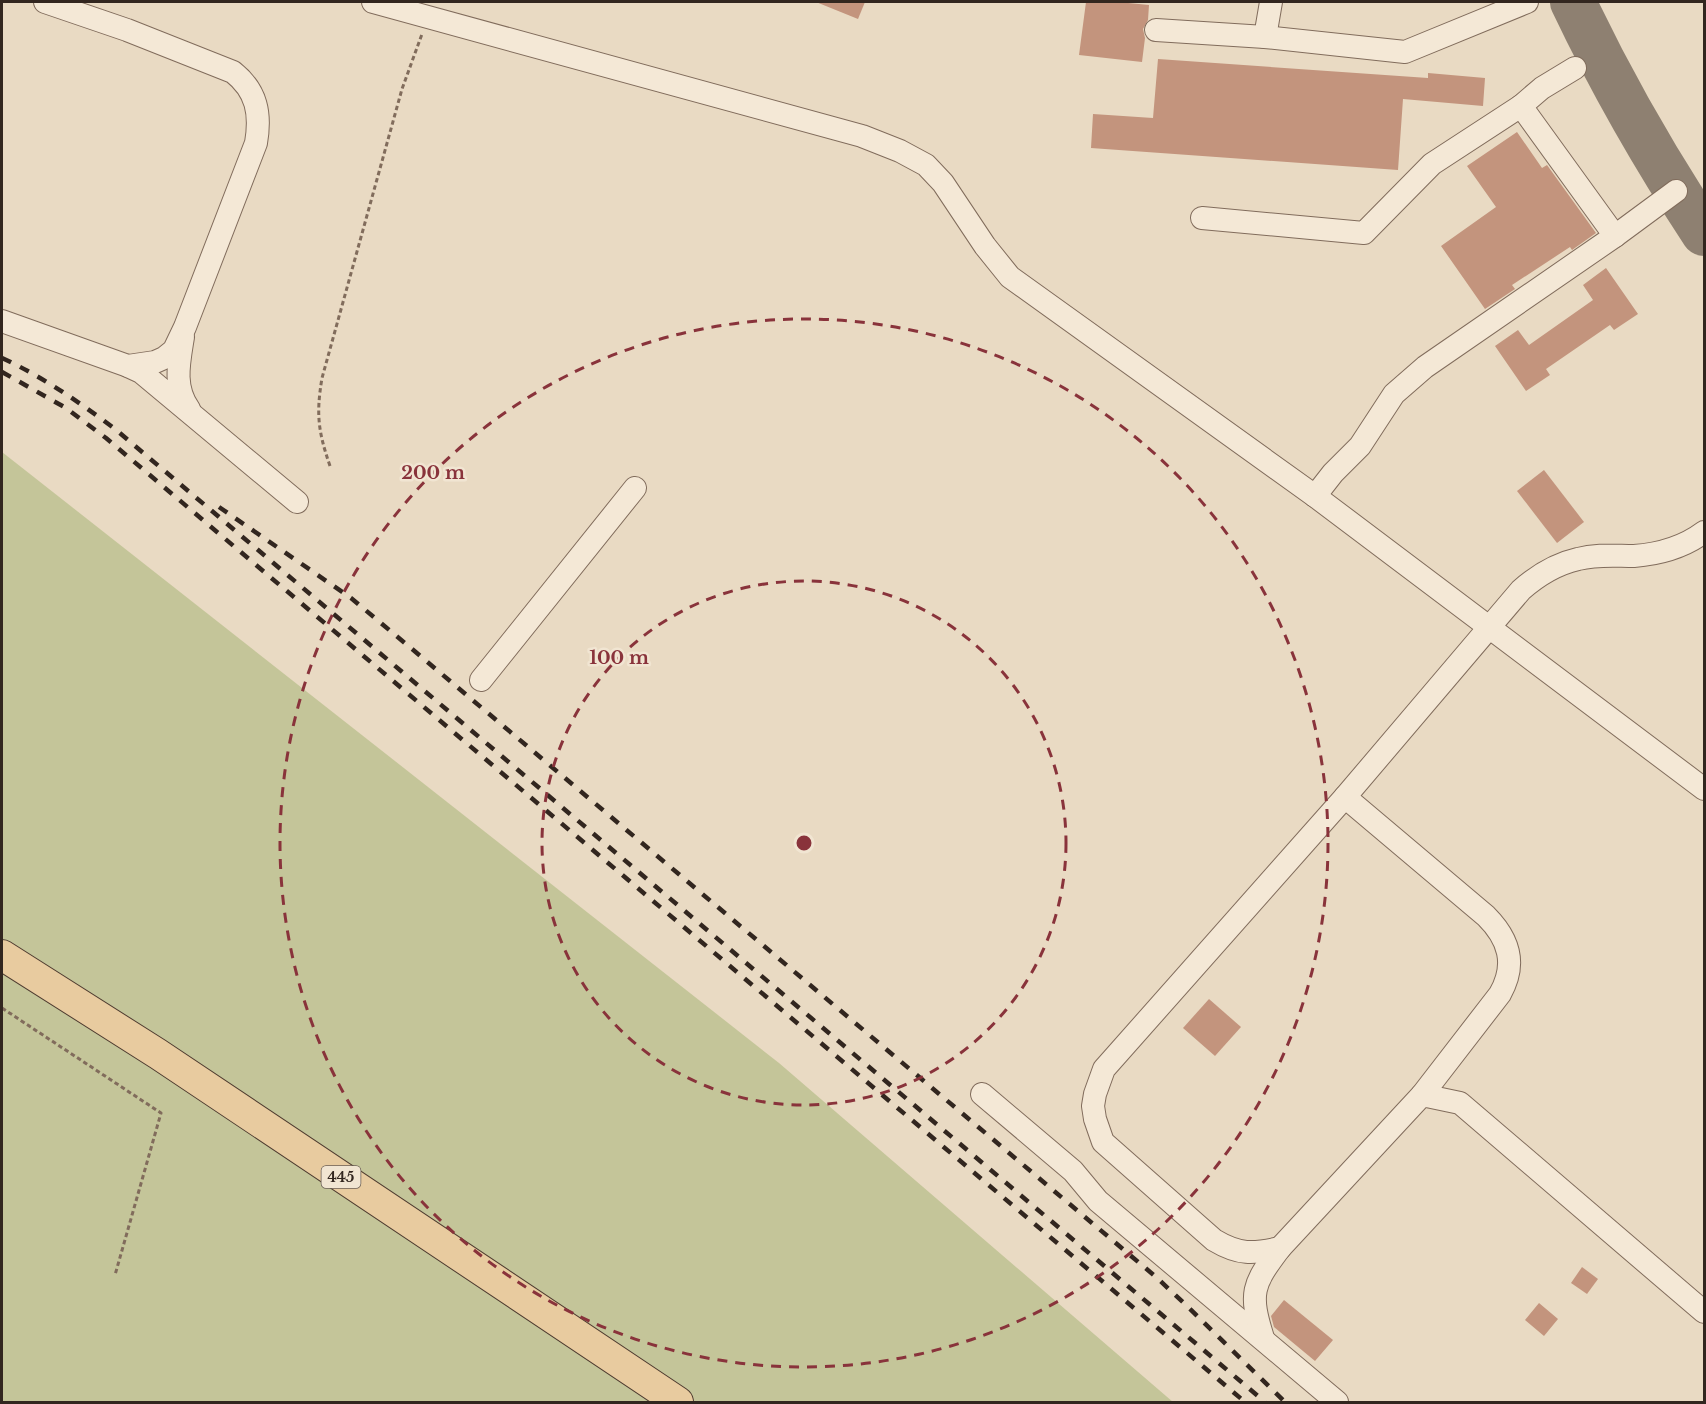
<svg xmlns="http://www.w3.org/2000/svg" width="1706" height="1404" viewBox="0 0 1706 1404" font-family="'Libre Baskerville',serif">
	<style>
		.green { fill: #c4c599 }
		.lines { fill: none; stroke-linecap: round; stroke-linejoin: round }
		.taxiway { stroke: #8e8071; stroke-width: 46 }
		.building { fill: #c3947d }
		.minor-casing { stroke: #816c5c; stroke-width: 24 }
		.major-casing { stroke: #4f3c30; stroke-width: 32 }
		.path { stroke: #816c5c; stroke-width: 3; stroke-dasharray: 4.5 3; stroke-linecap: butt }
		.minor { stroke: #f4e8d6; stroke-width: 22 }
		.major { stroke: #e8cb9f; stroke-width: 30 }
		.rail { stroke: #32261f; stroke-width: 4.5; stroke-dasharray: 10 10; stroke-linecap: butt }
		.ring { fill: none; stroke: #89333b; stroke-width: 3; stroke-dasharray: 10 8 }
		.labels { text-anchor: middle; stroke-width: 5; stroke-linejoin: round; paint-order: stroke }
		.shield { fill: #f1e5d2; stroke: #6b5f55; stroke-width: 1.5 }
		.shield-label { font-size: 14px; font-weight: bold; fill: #32261f }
		.centre { fill: #89333b; stroke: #f1e5d2; stroke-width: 3 }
		.ring-label { font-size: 18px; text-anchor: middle; font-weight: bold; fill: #89333b; stroke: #f1e5d2; stroke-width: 5; stroke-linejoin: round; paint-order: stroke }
	</style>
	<rect width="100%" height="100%" fill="#e9dac3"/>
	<polygon class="green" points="2,452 779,1063 1173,1402 2,1402"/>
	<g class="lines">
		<path class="taxiway" d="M 1573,2 C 1611,82 1655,159 1704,233"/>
	</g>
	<g class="building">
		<polygon points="816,2 865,2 858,19"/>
		<polygon points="1086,2 1118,2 1149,5 1148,20 1143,29 1145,38 1142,62 1079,55"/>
		<polygon points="1158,59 1428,78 1428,73 1485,78 1483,106 1403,99 1398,170 1091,148 1093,114 1153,118"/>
		<polygon points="1517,132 1542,168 1547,165 1596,233 1572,250 1570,247 1512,285 1515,289 1485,309 1441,246 1496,207 1467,166"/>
		<polygon points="1606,268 1638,314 1614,330 1610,325 1546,369 1550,375 1526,391 1495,346 1518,330 1529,345 1593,300 1583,285"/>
		<polygon points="1544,470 1584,522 1557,543 1517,491"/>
		<polygon points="1209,999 1241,1027 1215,1056 1183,1028"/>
		<polygon points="1582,1267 1598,1279 1587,1294 1571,1283"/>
		<polygon points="1284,1300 1333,1340 1315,1361 1274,1327 1271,1316"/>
		<polygon points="1539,1303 1558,1319 1544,1336 1525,1320"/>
	</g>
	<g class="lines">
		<g class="minor-casing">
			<g id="minor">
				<polyline points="373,2 862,136 900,151 926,165 943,183 985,246 1010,277 1315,496 1704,789"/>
				<polyline points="1156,30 1265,37 1405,52 1527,2"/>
				<polyline points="1265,37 1271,2"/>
				<polyline points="1521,106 1615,236"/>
				<polyline points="1202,218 1364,233 1432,164 1521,106 1542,88 1575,68"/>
				<path d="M 2,321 L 128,366 L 155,362 L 164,358 L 174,350 L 185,327 L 256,143 C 261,114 257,91 233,72 L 127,30 L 45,2"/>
				<path d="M 183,337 C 179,362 173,387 189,409"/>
				<polyline points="128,366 141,372 297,502"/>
				<polyline points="1315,496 1333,473 1360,446 1394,394 1425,367 1615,236 1676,191"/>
				<polyline points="481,680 635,488"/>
				<path d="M 1345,797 L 1486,916 C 1509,939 1517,964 1500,994 L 1422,1095"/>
				<polyline points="982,1094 1073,1171 1098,1201 1337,1402"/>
				<path d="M 1280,1248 C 1253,1254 1239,1255 1214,1240 L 1103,1142 L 1095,1119 L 1093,1106 L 1095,1094 L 1104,1069 L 1345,797 L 1521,590 C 1538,575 1556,564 1578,559 C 1597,554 1615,556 1634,556 C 1660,554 1684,547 1704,532"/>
				<path d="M 1263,1338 C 1249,1293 1252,1285 1280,1248 L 1422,1095 L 1460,1103 L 1704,1312"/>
			</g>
		</g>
		<g class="major-casing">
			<polyline id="major" points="2,955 158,1054 678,1402"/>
		</g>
		<g class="path">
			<path d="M 330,466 C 318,431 316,414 322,378 L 402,89 L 422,34"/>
			<polyline points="2,1008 161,1113 115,1275"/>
		</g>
		<use href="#minor" class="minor"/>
		<use href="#major" class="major"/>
		<g class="rail">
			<path d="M 2,358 C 43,377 79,402 115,429 L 1265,1402"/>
			<polyline points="2,372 66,408 106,438 1245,1402"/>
			<polyline points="219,507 351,598 418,654 1156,1277 1187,1306 1285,1402"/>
		</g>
	</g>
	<g class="ring">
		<circle cx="804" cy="843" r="262"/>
		<circle cx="804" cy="843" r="524"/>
	</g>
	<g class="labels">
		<rect class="shield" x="321.5" y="1166" width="39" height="22" rx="4.5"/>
		<g class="shield-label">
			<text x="341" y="1182">445</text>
		</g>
	</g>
	<circle cx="804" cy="843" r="9" class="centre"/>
	<g class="ring-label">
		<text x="433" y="479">200 m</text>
		<text x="619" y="664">100 m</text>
	</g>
	<rect width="1706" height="1404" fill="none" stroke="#32261f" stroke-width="6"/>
</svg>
